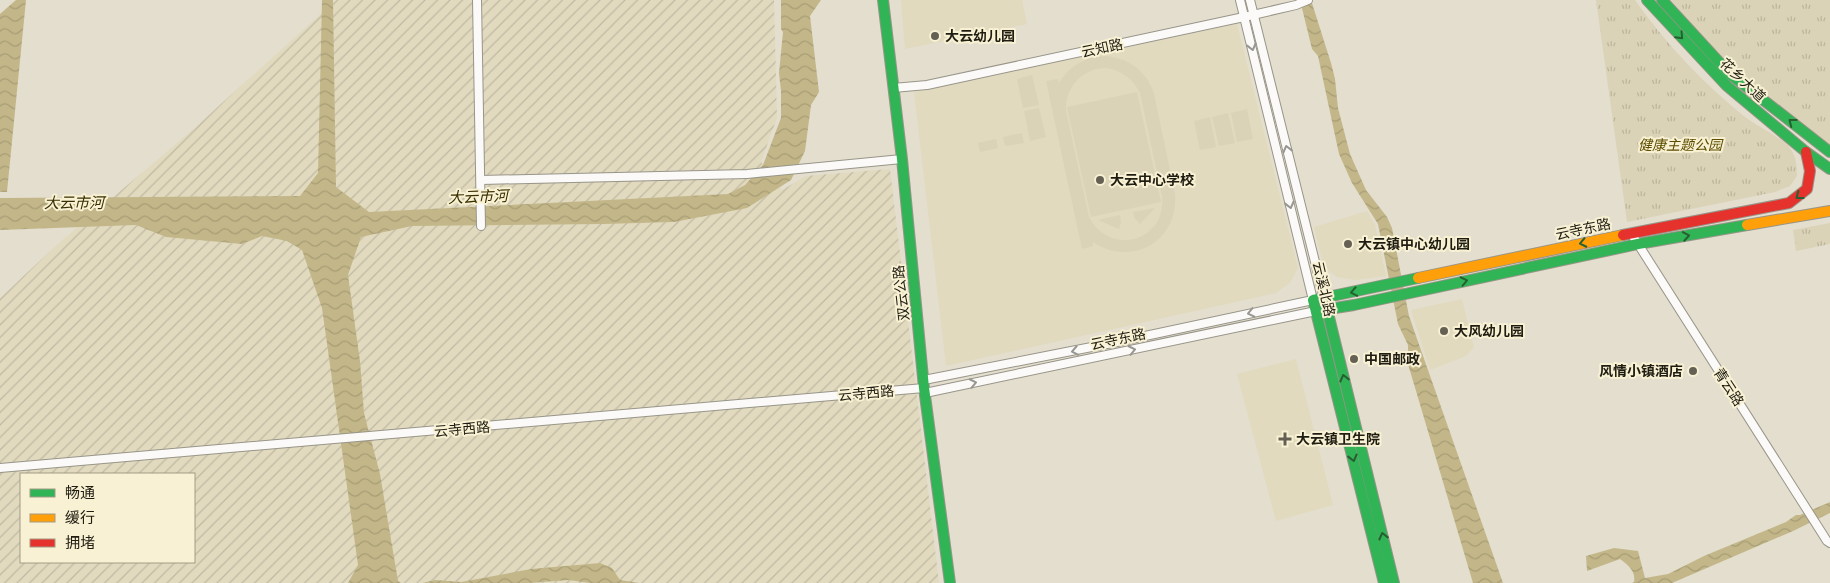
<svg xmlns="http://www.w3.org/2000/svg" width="1830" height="583" viewBox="0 0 1830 583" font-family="'Times New Roman','Noto Sans SC',serif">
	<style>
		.built { fill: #e1dabf }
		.industrial { fill: url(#industrial-furrows); fill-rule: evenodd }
		.grass { fill: url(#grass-tufts) }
		.pitch { fill: #dbd3b7; fill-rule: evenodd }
		.water { fill: url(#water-waves) }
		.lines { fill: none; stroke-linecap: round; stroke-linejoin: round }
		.street-casing { stroke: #989589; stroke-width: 10 }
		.fast-casing { stroke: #989589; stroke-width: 12 }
		.slow-casing { stroke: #989589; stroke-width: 12 }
		.jam-casing { stroke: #989589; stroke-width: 12 }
		.street { stroke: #fbfaf8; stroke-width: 8 }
		.fast { stroke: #30b455; stroke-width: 10 }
		.slow { stroke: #ff9f0a; stroke-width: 10 }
		.jam { stroke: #e5322d; stroke-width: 10 }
		.oneway { stroke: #276030 }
		.oneway2 { stroke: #989690 }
		.poi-dot { fill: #646054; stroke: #f8f1d3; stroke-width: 2 }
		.labels { text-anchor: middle; stroke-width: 4; stroke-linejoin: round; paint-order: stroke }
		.poi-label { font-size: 14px; font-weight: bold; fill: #1f1c12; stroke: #f8f1d3; text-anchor: start }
		.street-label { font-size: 14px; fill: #1f1c12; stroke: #f8f1d3 }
		.park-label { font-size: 14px; font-style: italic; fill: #5d4d00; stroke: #f8f1d3 }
		.water-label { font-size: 15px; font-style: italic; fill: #3a2f00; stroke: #f8f1d3 }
	</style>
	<defs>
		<pattern id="industrial-furrows" width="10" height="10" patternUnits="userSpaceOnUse" patternTransform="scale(1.25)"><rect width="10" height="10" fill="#e1dabf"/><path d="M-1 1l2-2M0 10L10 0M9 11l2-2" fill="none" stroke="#c1baa3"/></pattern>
		<pattern id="grass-tufts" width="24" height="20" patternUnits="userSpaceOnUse" patternTransform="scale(1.25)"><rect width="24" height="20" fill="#dbd3b7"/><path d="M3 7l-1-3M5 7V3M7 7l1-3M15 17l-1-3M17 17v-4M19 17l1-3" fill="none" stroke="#bcb59c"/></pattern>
		<pattern id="water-waves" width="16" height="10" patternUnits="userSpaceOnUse" patternTransform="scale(1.25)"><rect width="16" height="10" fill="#c3b789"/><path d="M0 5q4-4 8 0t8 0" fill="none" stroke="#a79d75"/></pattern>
	</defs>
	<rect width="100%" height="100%" fill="#e3dece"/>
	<g class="built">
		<polygon points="901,0 1022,0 1027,24 905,49"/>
		<polygon points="1237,24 1298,268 1290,283 1276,293 946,366 914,92"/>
		<polygon points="1367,211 1375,225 1386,276 1355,280 1337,277 1330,272 1322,260 1314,227"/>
		<polygon points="1462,299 1474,347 1466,356 1430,370 1411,310"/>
		<polygon points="1296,359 1333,505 1276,521 1237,374"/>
	</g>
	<path class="industrial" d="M 336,0 L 774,0 L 777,118 L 761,162 L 782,190 L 806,176 L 890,169 L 939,583 L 0,583 L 0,298 L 59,243 L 190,132 ZM 21,474 L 194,474 L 194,562 L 21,562 Z"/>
	<g class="grass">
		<path d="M 1596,0 L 1635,0 C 1666,44 1703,83 1745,117 C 1758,127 1779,136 1789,147 C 1796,155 1797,166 1797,176 L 1790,186 L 1775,192 L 1627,222 Z"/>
		<polygon points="1671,0 1830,0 1830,147 1733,72"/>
		<polygon points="1830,223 1830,244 1796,251 1793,230"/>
	</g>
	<g class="pitch">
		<path d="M 1104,56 C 1128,57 1147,71 1154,94 L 1175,194 C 1179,241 1132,268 1093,242 L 1093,246 L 1082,249 L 1046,81 L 1058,79 L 1059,83 C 1069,66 1085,57 1104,56 ZM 1107,68 C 1122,71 1133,79 1140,93 L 1162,196 C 1167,242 1109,257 1089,217 L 1066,111 C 1065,87 1082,68 1107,68 Z"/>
		<polygon points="1032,75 1039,105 1023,108 1017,79"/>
		<polygon points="1137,92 1161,202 1091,217 1067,107"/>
		<polygon points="1039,108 1046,137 1030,141 1024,111"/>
		<polygon points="1247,109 1253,139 1237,142 1231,113"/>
		<polygon points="1228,113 1235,143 1219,146 1212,117"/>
		<polygon points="1210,117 1216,147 1200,150 1194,121"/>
		<polygon points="1022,133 1024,143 1005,146 1003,137"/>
		<polygon points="996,139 998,148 980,152 978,143"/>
		<polygon points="1155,208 1140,224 1135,219 1133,212"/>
		<polygon points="1120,215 1121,222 1119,229 1098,220"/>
	</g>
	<g class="water">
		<polygon points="16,0 26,0 7,192 0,192 0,14"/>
		<polygon points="322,0 333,0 336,187 369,212 728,194 745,185 763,165 781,118 781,91 779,73 783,32 781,29 781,0 821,0 810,16 819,92 811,105 805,151 791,180 747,208 674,222 603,224 412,226 361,237 348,275 360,361 364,413 380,474 398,581 401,583 348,583 358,565 322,308 302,250 287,241 262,236 242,244 166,237 136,225 0,230 0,198 300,196 318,173"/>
		<polygon points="1300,0 1311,0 1331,63 1335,79 1338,108 1350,154 1366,190 1387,217 1392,228 1409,316 1503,583 1473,583 1408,364 1408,345 1398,324 1378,224 1352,183 1339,154 1318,56 1312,49"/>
		<path d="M 1830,502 L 1830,513 L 1793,531 L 1672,583 L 1632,583 L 1634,582 C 1636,571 1628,565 1620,559 L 1587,571 L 1586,556 L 1614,548 L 1638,551 L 1645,578 L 1668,574 L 1704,556 L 1786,522 L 1796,515 L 1800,515 Z"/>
		<polygon points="600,563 612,568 620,580 639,583 589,583 569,580 529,583 422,583 435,580 461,582 531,569"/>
	</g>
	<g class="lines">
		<g class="street-casing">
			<g id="street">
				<polyline points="477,0 481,226"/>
				<polyline points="1250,0 1324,298"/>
				<polyline points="893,88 927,85 1244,17 1296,5 1308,0"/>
				<polyline points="481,180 747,174 902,159"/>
				<polyline points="1631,233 1827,541 1830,543"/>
				<polyline points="924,380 1117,342 1313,300 1240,0"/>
				<polyline points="925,393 1316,311"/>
				<polyline points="0,468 924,388"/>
			</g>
		</g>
		<g class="fast-casing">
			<g id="fast">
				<polyline points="883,0 902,159 924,388 950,583"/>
				<polyline points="1647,0 1727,86 1806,152 1830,169"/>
				<polyline points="1662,0 1730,74 1830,152"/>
				<polyline points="1326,305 1394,583"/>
				<polyline points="1316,311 1354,305 1638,244 1747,225"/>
				<polyline points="1384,583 1313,300 1418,278"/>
			</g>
		</g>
		<g class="slow-casing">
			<g id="slow">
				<polyline points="1747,225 1830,211"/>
				<polyline points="1418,278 1623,235"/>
			</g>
		</g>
		<g class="jam-casing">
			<polyline id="jam" points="1623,235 1789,203 1807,189 1810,171 1806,152"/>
		</g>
		<use href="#street" class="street"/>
		<use href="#fast" class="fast"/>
		<use href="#slow" class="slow"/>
		<use href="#jam" class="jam"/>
	</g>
	<defs><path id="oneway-chevron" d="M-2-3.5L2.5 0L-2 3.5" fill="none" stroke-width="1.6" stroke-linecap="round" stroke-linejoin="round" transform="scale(1.25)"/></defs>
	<g class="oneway">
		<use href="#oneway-chevron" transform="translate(1680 36) rotate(47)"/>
		<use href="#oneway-chevron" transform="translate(1792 122) rotate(-142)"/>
		<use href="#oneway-chevron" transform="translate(1799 196) rotate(143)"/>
		<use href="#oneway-chevron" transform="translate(1686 236) rotate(-10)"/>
		<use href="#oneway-chevron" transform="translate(1583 243) rotate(168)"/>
		<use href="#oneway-chevron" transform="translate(1464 281) rotate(-12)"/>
		<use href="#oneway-chevron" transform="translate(1354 292) rotate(169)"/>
		<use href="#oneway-chevron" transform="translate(1344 378) rotate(-104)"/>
		<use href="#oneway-chevron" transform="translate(1353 458) rotate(76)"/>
		<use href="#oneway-chevron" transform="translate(1383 536) rotate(-104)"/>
	</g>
	<g class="oneway2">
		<use href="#oneway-chevron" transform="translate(1252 47) rotate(76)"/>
		<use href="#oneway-chevron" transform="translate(1287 149) rotate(-104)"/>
		<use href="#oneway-chevron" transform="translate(1290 205) rotate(76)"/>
		<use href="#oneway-chevron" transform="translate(1251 313) rotate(167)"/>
		<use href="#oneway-chevron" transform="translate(1132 350) rotate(-12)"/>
		<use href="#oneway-chevron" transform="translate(1075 351) rotate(169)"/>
		<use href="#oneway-chevron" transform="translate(973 383) rotate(-12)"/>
	</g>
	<g class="poi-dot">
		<circle cx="935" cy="36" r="5"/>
		<circle cx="1100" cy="180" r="5"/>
		<circle cx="1348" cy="244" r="5"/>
		<circle cx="1444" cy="331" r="5"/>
		<circle cx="1354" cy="359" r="5"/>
		<circle cx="1693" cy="371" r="5"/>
		<path d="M1282.5 431.5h5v5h5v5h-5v5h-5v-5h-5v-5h5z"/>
	</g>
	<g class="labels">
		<g class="poi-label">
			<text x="945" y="41">大云幼儿园</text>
			<text x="1110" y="185">大云中心学校</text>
			<text x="1358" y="249">大云镇中心幼儿园</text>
			<text x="1454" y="336">大风幼儿园</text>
			<text x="1364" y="364">中国邮政</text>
			<text x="1683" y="376" text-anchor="end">风情小镇酒店</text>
			<text x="1296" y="444">大云镇卫生院</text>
		</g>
		<g class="street-label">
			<text transform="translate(1102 48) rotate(-12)" y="5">云知路</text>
			<text transform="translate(1743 80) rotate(43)" y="5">花乡大道</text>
			<text transform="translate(1583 229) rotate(-12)" y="5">云寺东路</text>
			<text transform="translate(1324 289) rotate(77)" y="5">云溪北路</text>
			<text transform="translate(901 293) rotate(-96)" y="5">双云公路</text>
			<text transform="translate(1118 339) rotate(-12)" y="5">云寺东路</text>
			<text transform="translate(1729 387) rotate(57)" y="5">青云路</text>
			<text transform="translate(866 393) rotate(-5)" y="5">云寺西路</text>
			<text transform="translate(462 429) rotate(-5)" y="5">云寺西路</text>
		</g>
		<g class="park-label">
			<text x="1680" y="150">健康主题公园</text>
		</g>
		<g class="water-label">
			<text transform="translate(478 197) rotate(-2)" y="5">大云市河</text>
			<text x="74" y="208">大云市河</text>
		</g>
	</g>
	<rect x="20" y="473" width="175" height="90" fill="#f8f1d3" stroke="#a19c86"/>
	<rect x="30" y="489" width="25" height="8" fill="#30b455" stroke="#a19c86"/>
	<text x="65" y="498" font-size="15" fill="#1f1c12">畅通</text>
	<rect x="30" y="514" width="25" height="8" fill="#ff9f0a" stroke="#a19c86"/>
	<text x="65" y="523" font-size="15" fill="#1f1c12">缓行</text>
	<rect x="30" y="539" width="25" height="8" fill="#e5322d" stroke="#a19c86"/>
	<text x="65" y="548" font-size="15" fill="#1f1c12">拥堵</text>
</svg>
